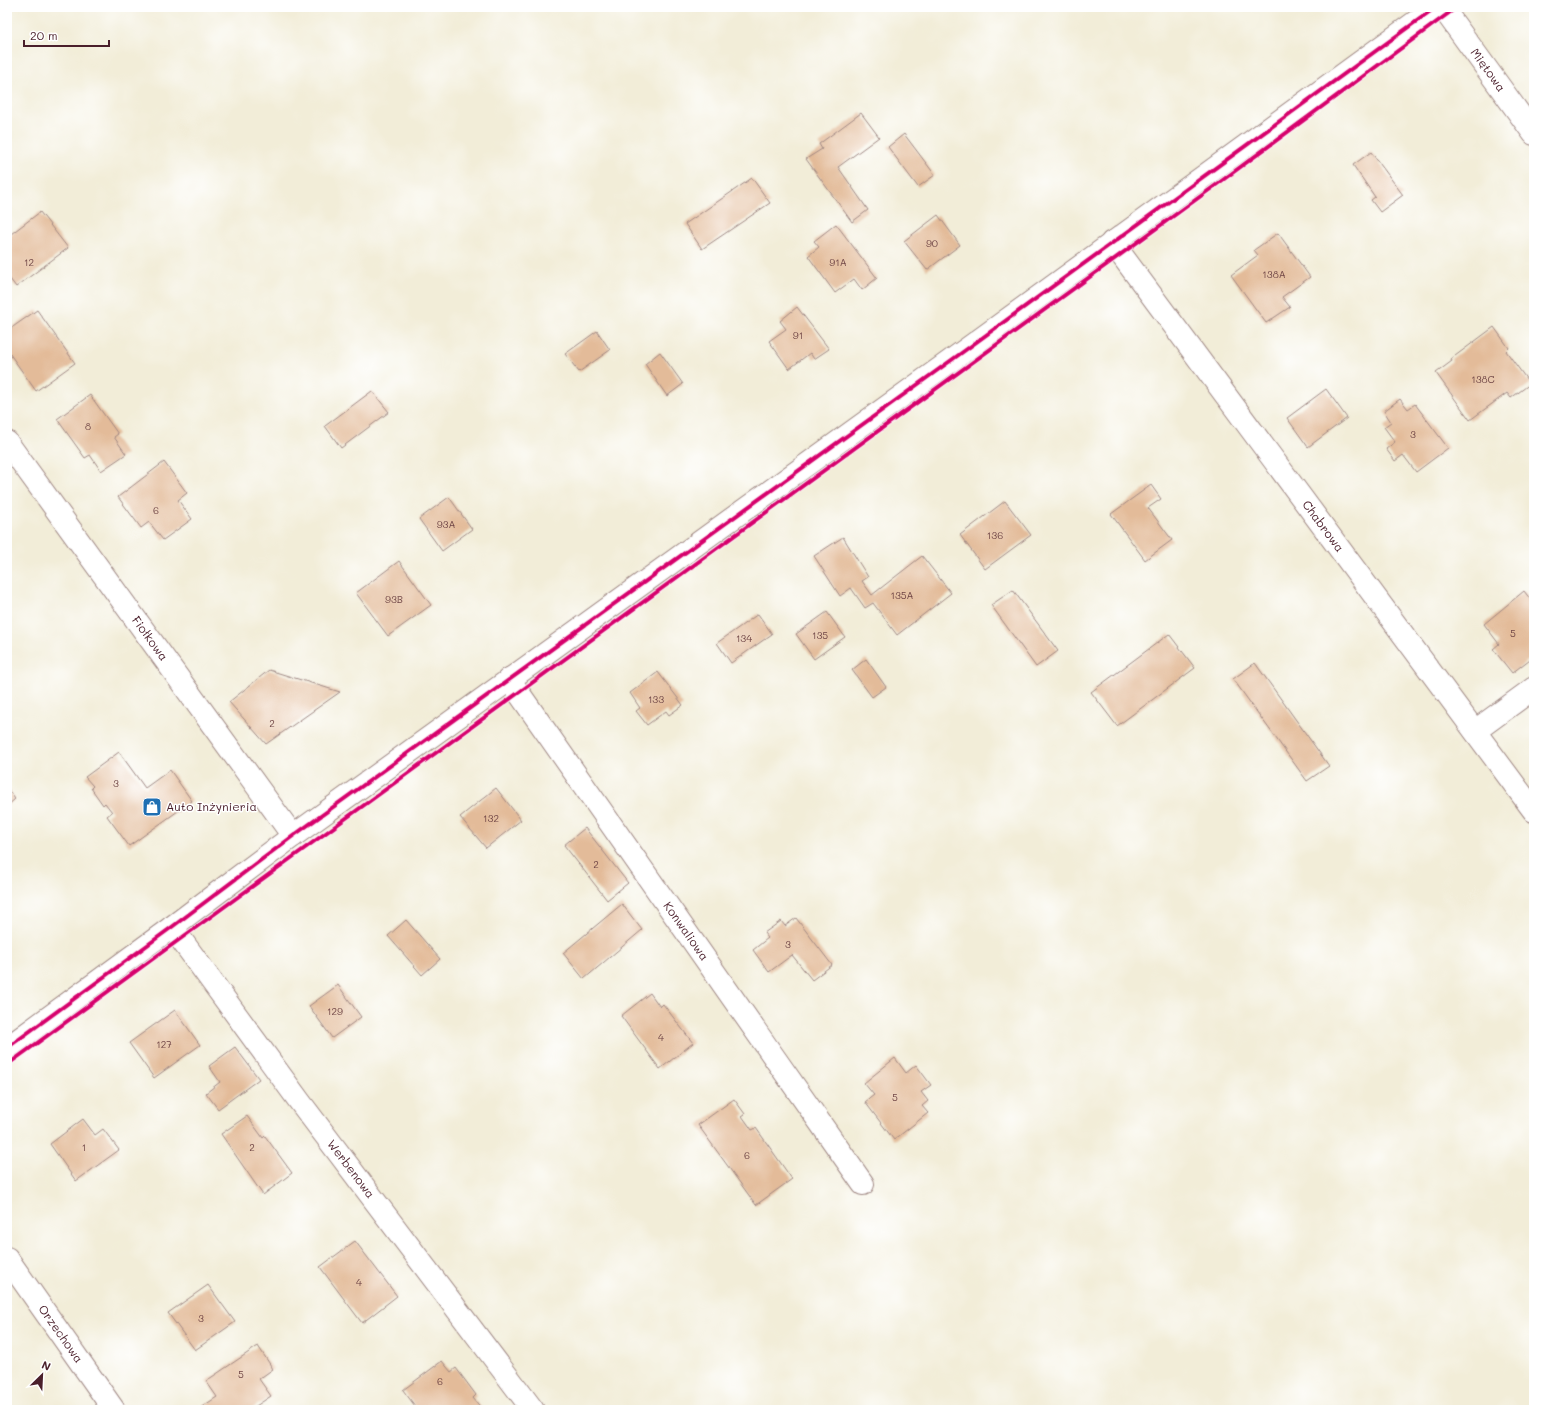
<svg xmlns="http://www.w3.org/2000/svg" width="1541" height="1417" viewBox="0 0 1541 1417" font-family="Mali,sans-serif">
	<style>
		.building { fill: #e3bb99 }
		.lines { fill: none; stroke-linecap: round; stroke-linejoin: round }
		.minor-casing { stroke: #9e8682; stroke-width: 24 }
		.minor { stroke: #fff; stroke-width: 22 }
		.cycleway-casing { stroke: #fff; stroke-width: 6 }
		.cycleway { stroke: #d6006c; stroke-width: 4 }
		.labels { text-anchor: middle; stroke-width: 3; stroke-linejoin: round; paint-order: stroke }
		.number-label { font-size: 10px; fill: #704646 }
		.street-label { font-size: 12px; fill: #4a1f2b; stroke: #fff }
		.poi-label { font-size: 12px; fill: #4a1f2b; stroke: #fff; text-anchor: start }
	</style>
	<rect width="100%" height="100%" fill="#fff"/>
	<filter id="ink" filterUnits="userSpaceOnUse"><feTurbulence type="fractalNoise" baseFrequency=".025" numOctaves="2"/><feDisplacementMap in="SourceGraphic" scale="8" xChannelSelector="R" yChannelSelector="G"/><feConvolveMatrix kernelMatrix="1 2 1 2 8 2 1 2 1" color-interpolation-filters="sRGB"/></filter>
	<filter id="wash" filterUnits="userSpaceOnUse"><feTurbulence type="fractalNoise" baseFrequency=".012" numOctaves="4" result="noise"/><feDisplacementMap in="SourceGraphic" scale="16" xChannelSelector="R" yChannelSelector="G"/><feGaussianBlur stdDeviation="0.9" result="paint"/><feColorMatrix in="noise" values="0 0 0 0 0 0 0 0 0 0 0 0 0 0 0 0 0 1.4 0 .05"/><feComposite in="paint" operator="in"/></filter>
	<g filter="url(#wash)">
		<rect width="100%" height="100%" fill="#f2edd8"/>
		<g id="blocks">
			<g class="building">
				<polygon points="861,113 879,137 838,167 868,210 852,222 806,159 822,149 819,144"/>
				<polygon points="904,134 935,175 918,187 888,147"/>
				<polygon points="1371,152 1403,195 1380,212 1371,200 1375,197 1353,165"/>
				<polygon points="752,178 770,203 702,249 685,224"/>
				<polygon points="40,212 68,248 16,287 7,275 7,237"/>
				<polygon points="938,215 960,245 927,270 904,241"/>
				<polygon points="836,224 877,278 862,290 854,279 835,293 808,256 819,247 814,241"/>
				<polygon points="1278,233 1310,277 1282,297 1290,307 1266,323 1231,275 1258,255 1254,250"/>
				<polygon points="797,307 829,349 814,359 810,353 789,369 769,341 786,329 780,321"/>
				<polygon points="37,310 75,363 36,391 7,350 7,331"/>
				<polygon points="1494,327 1509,348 1506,351 1530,384 1511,398 1507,393 1470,420 1436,373 1452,361 1451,359"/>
				<polygon points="597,331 610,350 579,372 565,354"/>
				<polygon points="660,352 683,384 667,396 645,364"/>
				<polygon points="1326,389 1347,418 1308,447 1287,418"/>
				<polygon points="372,391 389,412 341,448 325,426"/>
				<polygon points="90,395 118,434 114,437 126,454 101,471 90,455 85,458 57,419"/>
				<polygon points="1400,399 1408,409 1415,404 1448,448 1416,472 1403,455 1395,461 1386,449 1395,442 1384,427 1391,422 1384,411"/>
				<polygon points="164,462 187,493 178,500 192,519 163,540 149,522 141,528 118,497"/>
				<polygon points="1151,485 1161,499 1148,508 1172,540 1145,560 1111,514"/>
				<polygon points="449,497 472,529 442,551 419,519"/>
				<polygon points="1005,501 1031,535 985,569 960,535"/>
				<polygon points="843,537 868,577 862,581 872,595 922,556 951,593 897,635 873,603 865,608 851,588 840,596 814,556"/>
				<polygon points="399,561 431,605 388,636 356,593"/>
				<polygon points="1013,590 1058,651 1036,667 991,605"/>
				<polygon points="1524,591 1534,604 1534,656 1512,673 1493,649 1499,644 1484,624"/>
				<polygon points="827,612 845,637 814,659 796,634"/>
				<polygon points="758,614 772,634 731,663 717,643"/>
				<polygon points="1169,634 1195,668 1117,726 1091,692"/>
				<polygon points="866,659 886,687 872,697 852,670"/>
				<polygon points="1255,663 1329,766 1307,781 1233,679"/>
				<polygon points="269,670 340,692 266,744 229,702"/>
				<polygon points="658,672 683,705 669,715 666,711 647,725 636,711 640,708 630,693"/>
				<polygon points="119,752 145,788 170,770 192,801 129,846 107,816 112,812 105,803 103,805 91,788 93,786 85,777"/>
				<polygon points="7,788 15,799 7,806"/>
				<polygon points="496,788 521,820 486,848 460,817"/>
				<polygon points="585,828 628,883 607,900 564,845"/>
				<polygon points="622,904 642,930 584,979 563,953"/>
				<polygon points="796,918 832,965 812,980 792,955 769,972 753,950 768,938 764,933 781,921 785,926"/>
				<polygon points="406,920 440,959 422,975 388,936"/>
				<polygon points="338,985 361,1017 332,1038 309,1006"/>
				<polygon points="650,993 660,1007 663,1004 693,1043 660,1069 621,1016"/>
				<polygon points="175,1010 200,1045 154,1078 129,1043"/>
				<polygon points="235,1047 259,1079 218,1109 206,1093 220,1082 209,1066"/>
				<polygon points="895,1058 906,1073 916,1065 931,1085 921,1092 928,1101 922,1106 928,1113 894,1140 865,1102 874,1095 864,1083"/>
				<polygon points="734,1099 745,1114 742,1116 752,1130 756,1128 792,1179 756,1205 698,1125"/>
				<polygon points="247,1116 263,1138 265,1136 292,1173 263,1195 221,1134"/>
				<polygon points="83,1119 95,1135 103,1129 119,1150 76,1181 50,1144"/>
				<polygon points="355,1241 397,1296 362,1323 320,1267"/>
				<polygon points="208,1285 235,1322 195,1350 168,1313"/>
				<polygon points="258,1346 273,1369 259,1379 271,1396 250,1410 197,1410 217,1397 206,1381"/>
				<polygon points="442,1361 451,1372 456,1368 476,1395 473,1398 483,1410 418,1410 403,1390"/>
			</g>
		</g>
	</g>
	<g filter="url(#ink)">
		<use href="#blocks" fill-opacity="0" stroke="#9e8682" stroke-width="1"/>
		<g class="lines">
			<g class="minor-casing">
				<g id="minor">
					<path id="s1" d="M 1442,7 L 1534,134"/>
					<path id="s2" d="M 1112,242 L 1534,811"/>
					<path id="s3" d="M 7,442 L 293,836"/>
					<path id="s4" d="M 509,679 L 863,1184"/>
					<polyline points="1475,731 1534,688"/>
					<path id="s5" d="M 172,927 L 300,1102 L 533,1410"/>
					<polyline points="7,1048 172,927 293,836 971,346 1436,7"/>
					<path id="s6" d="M 7,1258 L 114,1410"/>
				</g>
			</g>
			<use href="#minor" class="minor"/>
			<g class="cycleway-casing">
				<g id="cycleway">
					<polyline points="7,1048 172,927 293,836 971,346 1436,7"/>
					<polyline points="7,1065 1216,185 1457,7"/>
				</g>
			</g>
			<use href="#cycleway" class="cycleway"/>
		</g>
	</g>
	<defs>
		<g id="shop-square" transform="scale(1)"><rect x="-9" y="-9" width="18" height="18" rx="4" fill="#1f6fb2" stroke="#fff"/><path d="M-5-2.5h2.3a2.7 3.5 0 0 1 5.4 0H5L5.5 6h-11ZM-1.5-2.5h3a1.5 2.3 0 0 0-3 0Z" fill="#fff"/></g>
	</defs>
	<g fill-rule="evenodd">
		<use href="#shop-square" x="152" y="807"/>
	</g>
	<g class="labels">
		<g class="number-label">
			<text x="932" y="247">90</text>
			<text x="29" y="266">12</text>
			<text x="838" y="266">91A</text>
			<text x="1274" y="278">138A</text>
			<text x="798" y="339">91</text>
			<text x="1483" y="383">138C</text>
			<text x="88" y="430">8</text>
			<text x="1413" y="438">3</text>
			<text x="156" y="514">6</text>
			<text x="446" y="528">93A</text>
			<text x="995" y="539">136</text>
			<text x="902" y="599">135A</text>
			<text x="394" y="603">93B</text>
			<text x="1513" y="637">5</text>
			<text x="820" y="639">135</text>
			<text x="744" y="642">134</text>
			<text x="656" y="703">133</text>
			<text x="272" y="727">2</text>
			<text x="116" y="787">3</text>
			<text x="491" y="822">132</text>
			<text x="596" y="868">2</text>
			<text x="788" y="948">3</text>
			<text x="335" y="1015">129</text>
			<text x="661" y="1041">4</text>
			<text x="164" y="1048">127</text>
			<text x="895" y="1101">5</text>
			<text x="84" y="1151">1</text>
			<text x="252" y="1151">2</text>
			<text x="747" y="1159">6</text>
			<text x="359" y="1286">4</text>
			<text x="201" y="1322">3</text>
			<text x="241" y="1378">5</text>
			<text x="440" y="1385">6</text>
		</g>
		<g class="street-label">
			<text dy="4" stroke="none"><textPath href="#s1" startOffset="78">Miętowa</textPath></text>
			<text dy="4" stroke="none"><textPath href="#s2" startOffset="354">Chabrowa</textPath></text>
			<text dy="4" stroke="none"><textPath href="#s3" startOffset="243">Fiołkowa</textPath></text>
			<text dy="4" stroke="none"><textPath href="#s4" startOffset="308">Konwaliowa</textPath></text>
			<text dy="4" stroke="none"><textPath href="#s5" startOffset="301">Werbenowa</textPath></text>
			<text dy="4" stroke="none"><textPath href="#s6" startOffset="93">Orzechowa</textPath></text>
		</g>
		<g class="poi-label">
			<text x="166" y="811">Auto Inżynieria</text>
		</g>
	</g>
	<rect width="1541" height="1417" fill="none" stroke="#fff" stroke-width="24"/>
	<g transform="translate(42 1375) rotate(24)" stroke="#ffffff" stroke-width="3" paint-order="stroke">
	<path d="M0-3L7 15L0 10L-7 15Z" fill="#4a1f2b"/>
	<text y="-6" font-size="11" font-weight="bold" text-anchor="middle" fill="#4a1f2b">N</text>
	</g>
	<path d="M24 40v6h85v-6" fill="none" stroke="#4a1f2b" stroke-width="2"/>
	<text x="30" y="40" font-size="12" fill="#4a1f2b" stroke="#ffffff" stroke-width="3" paint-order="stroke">20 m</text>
</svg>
